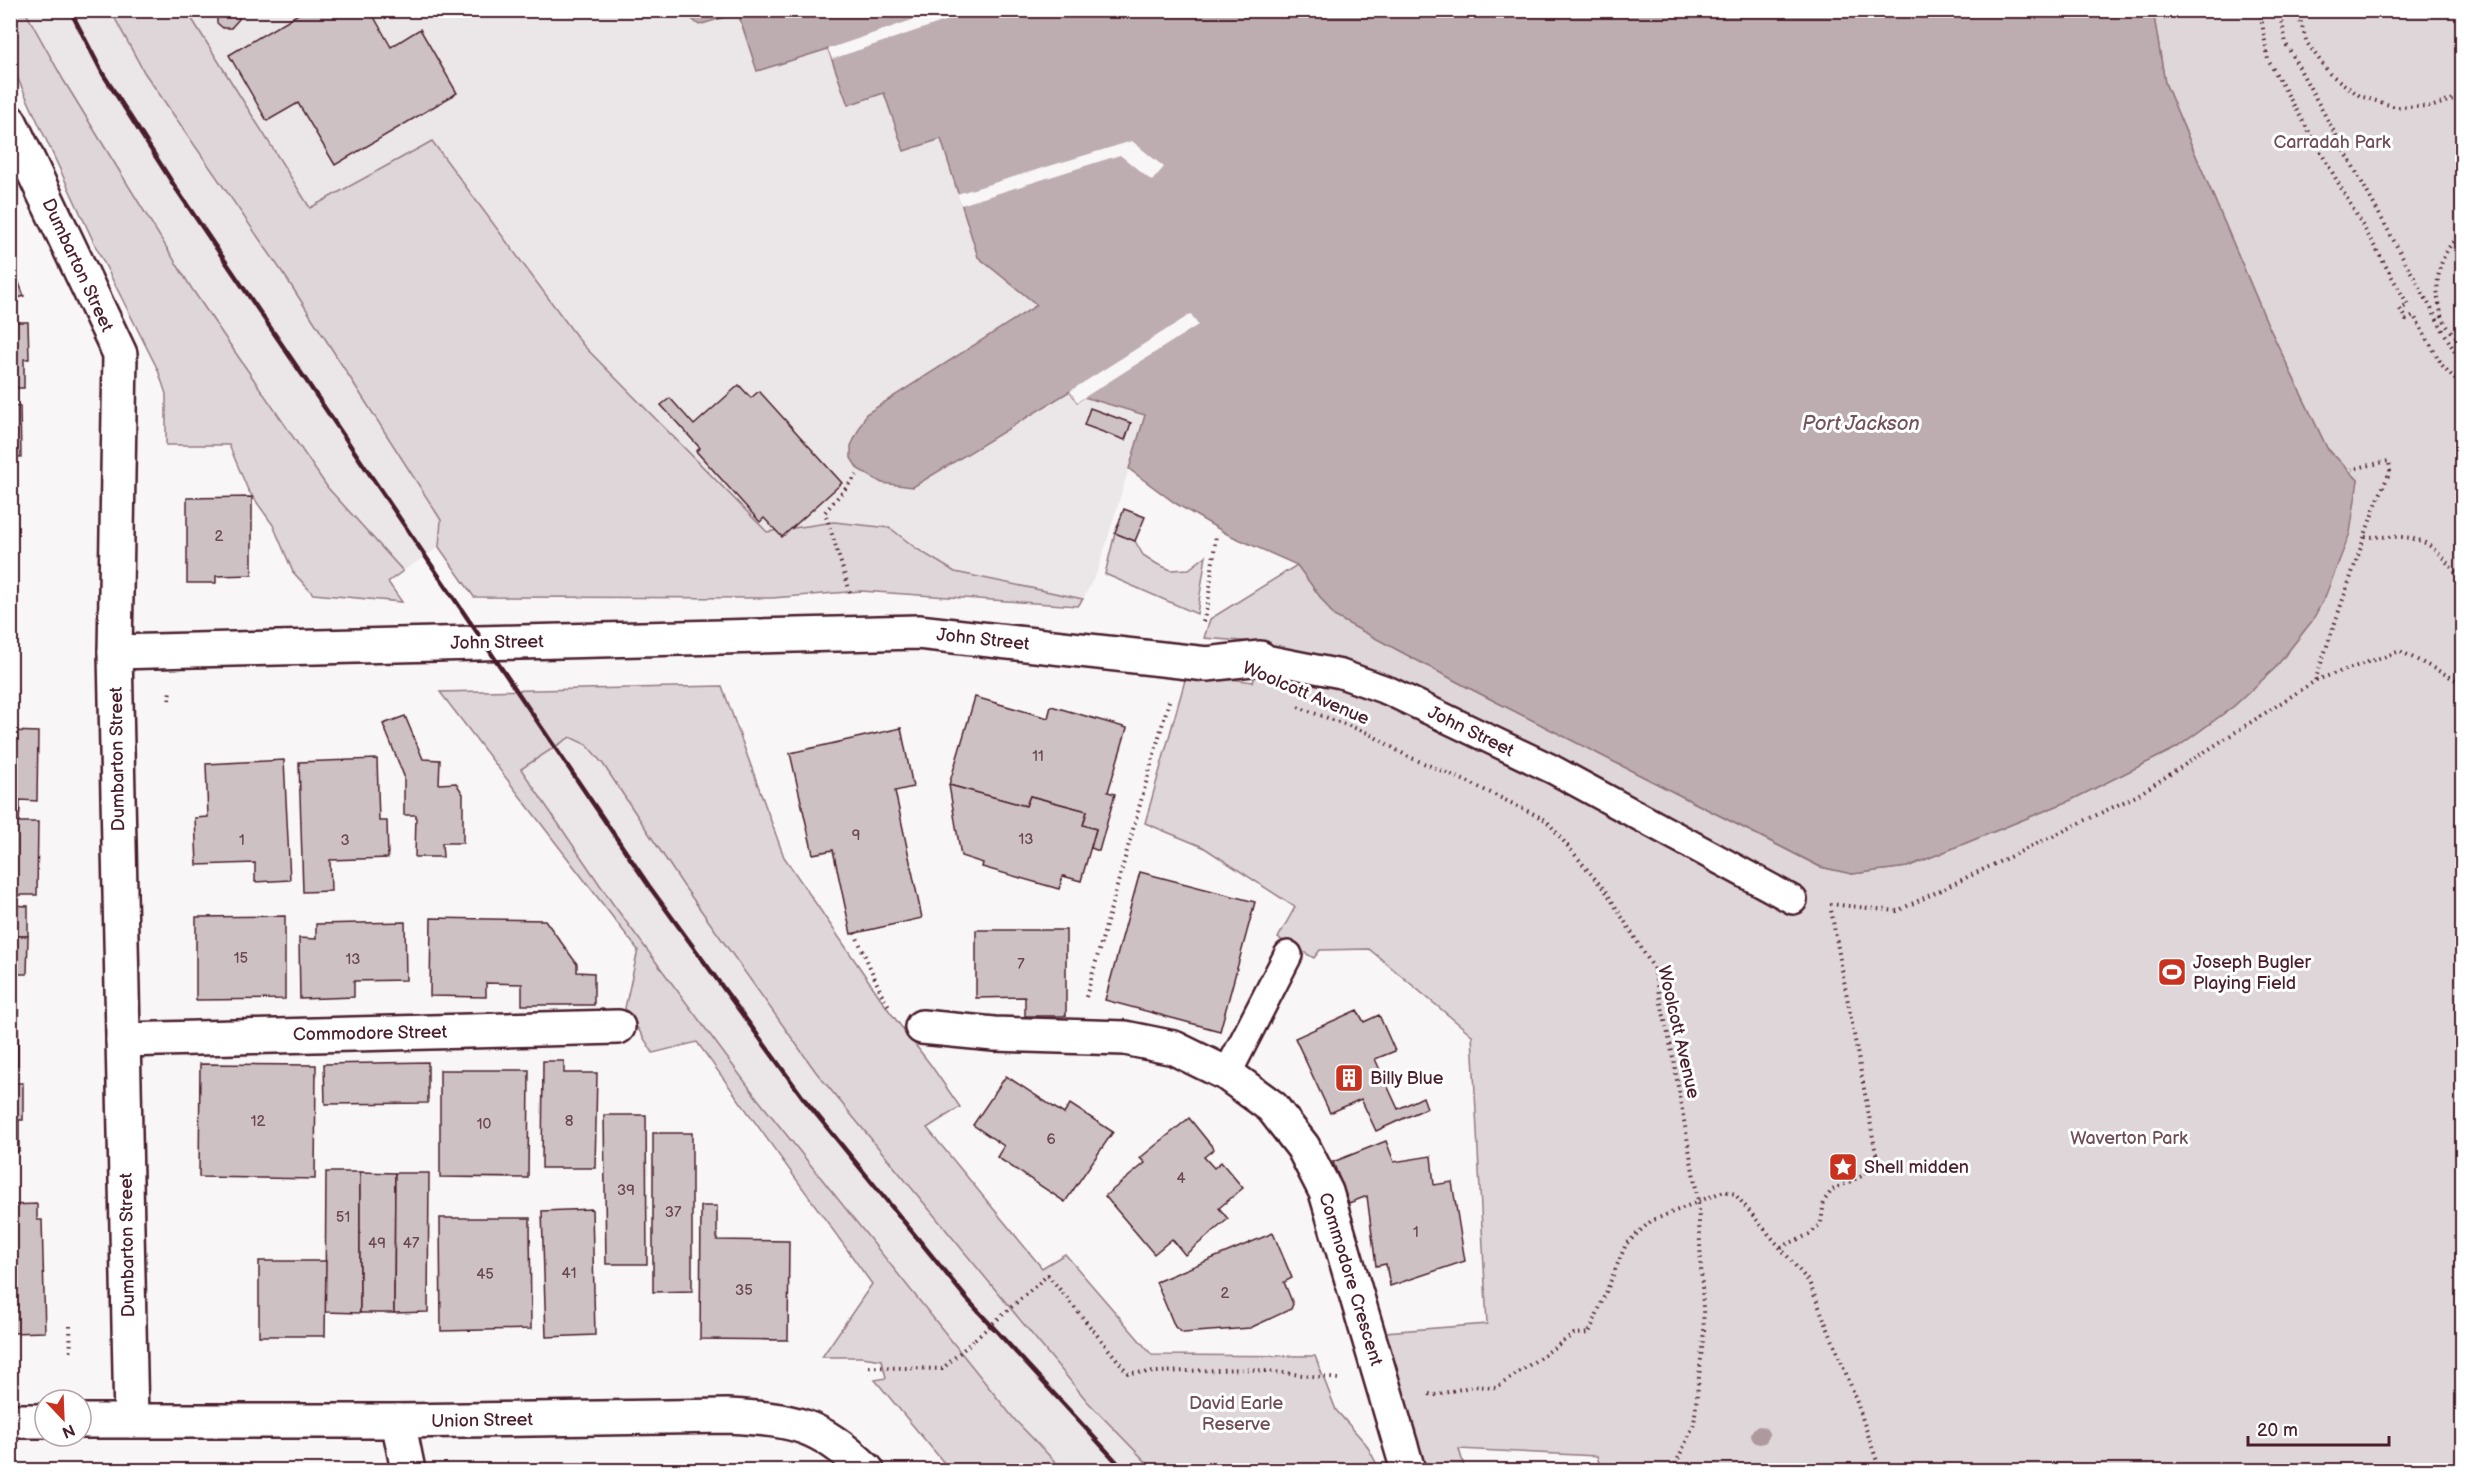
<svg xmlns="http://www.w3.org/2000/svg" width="2473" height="1481" viewBox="0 0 2473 1481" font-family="'Balsamiq Sans',sans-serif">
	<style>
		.built { fill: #ebe6e8 }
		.green { fill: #ded6d9; stroke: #947a82; stroke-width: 1.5 }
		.water { fill: #bdadb0; stroke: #8f747b; stroke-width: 1.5 }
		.pier { fill: #f8f6f7 }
		.building { fill: #cdc1c4; stroke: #4a1f2b; stroke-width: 1.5 }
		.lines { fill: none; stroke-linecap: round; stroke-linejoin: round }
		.lane-casing { stroke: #4a1f2b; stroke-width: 32 }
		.street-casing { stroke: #4a1f2b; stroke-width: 38 }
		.secondary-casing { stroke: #4a1f2b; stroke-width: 38 }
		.path { stroke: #4a1f2b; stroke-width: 4; stroke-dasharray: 1.5 4.5; stroke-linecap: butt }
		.lane { stroke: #fff; stroke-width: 27 }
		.street { stroke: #fff; stroke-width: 33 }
		.secondary { stroke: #fff; stroke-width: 33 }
		.rail { stroke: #4a1f2b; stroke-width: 4.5 }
		.path-bridge { stroke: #4a1f2b; stroke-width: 4; stroke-dasharray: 1.5 4.5; stroke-linecap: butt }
		.tree { fill: #ad999e }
		.labels { text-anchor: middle; stroke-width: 6; stroke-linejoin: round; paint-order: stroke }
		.number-label { font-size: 15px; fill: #6b4851 }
		.park-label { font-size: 18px; fill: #6f4d56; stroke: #fff }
		.street-label { font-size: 18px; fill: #4a1f2b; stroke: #fff }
		.poi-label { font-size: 18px; fill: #4a1f2b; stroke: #fff; text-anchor: start }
		.water-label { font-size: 20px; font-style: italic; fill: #72515a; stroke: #fff }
	</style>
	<rect width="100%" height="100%" fill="#f8f6f7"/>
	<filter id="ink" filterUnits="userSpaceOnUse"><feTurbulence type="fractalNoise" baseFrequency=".0167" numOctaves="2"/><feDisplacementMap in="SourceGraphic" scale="12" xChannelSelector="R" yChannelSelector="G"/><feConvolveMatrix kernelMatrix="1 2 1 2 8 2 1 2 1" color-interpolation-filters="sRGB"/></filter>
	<g filter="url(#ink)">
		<g class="built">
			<polygon points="682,10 699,24 738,13 828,49 848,105 884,92 941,139 978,257 1037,305 866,414 913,487 1070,391 1145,415 1098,570 1083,599 955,572 917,549 890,528 834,522 767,532 583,345 432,142 310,208 187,11"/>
			<polygon points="25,11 111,11 144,72 287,279 441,520 439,547 403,571 328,488 192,289 64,81"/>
			<polygon points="570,737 587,745 603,764 816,1072 1087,1401 1150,1466 1161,1470 1063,1470 1015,1420 908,1289 757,1098 613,904 521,769"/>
		</g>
		<g class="green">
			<polygon points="10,11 25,11 64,81 192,289 328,488 403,571 388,582 402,602 313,594 293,572 273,525 248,490 229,445 166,445 166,394 158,370 96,247 11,64"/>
			<polygon points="111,11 187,11 310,208 432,141 583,345 767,532 834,522 890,528 917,549 955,572 1083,599 1078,606 861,591 772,598 474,597 439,547 441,520 287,279 144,72"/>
			<polygon points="2153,11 2462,11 2462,1470 1601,1470 1597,1456 1459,1449 1465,1470 1426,1470 1385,1332 1487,1324 1472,1035 1369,949 1320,950 1314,958 1278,938 1295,907 1203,847 1145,823 1187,673 1253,682 1266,643 1204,638 1210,619 1297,565 1334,616 1465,686 1820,867 1852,874 1907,867 2069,801 2176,748 2234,706 2275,668 2312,621 2358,480 2327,448 2268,325 2165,83"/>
			<polygon points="1115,533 1135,541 1143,555 1157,564 1171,570 1189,569 1206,556 1197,614 1105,574"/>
			<polygon points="722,686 784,857 890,1012 930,1064 960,1107 927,1128 1042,1268 1065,1254 1152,1355 1315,1356 1336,1410 1366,1444 1380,1470 1161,1470 1150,1466 1087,1401 816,1072 683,885 603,764 587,745 570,737 521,769 613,904 757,1098 1015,1420 1063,1470 950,1470 875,1380 886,1378 882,1360 862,1357 822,1357 872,1284 697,1042 653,1053 625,1008 638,950 440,692"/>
		</g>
		<polygon class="water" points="682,11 2153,11 2165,83 2268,325 2327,448 2358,480 2350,533 2325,597 2312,621 2275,668 2234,706 2176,748 2069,801 1907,867 1852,874 1821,867 1465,686 1334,616 1297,565 1227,534 1175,503 1129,469 1145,415 1084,397 1077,402 1070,391 913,487 882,483 858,469 851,458 851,446 866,414 1037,305 978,257 941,139 904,151 884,93 848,105 828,49 757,71 738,13 699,25"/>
		<g class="pier">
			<polygon points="941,10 975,11 832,59 828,49"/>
			<polygon points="1132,141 1164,167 1152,181 1120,155 961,205 957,194"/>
			<polygon points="1191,314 1198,325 1077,402 1070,391"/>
		</g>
		<g class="building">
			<polygon points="238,10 239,19 231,28 223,28 217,23 217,10"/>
			<polygon points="305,10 370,10 391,47 420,29 457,93 335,165 298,103 267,121 229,55"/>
			<polygon points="10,259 24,296 10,301"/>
			<polygon points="10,322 28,322 29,359 24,359 24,388 10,388"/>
			<polygon points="739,385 751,398 759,391 842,483 782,537 764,518 760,522 696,451 700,448 661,405 670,398 694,425"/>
			<polygon points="10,396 12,407 20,406 21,457 10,456"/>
			<polygon points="1090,408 1131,423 1125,440 1084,425"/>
			<polygon points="10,477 14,478 12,533 10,533"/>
			<polygon points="252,497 252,575 216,576 216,583 187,583 187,498"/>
			<polygon points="1124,509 1145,517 1135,541 1115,533"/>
			<polygon points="10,579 14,579 13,624 10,624"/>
			<polygon points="975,697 1048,718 1051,706 1127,728 1108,792 1115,794 1099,851 1091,848 1096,829 1083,825 1087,811 1030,796 1026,806 949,785"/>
			<polygon points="405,716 423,759 440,760 439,784 456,783 463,794 463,843 442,843 443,857 415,857 416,815 404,815 404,776 383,724"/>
			<polygon points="901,728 913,787 895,791 922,918 851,934 833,850 813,854 790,753"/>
			<polygon points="10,731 38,732 37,801 20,800 20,809 10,809"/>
			<polygon points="377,759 379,821 387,821 388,858 330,860 331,891 303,892 299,762"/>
			<polygon points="284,760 290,880 255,882 255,863 197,865 195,818 208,817 206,764"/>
			<polygon points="949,785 1026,806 1030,796 1087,811 1083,825 1096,829 1081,881 1063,876 1059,889 982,867 983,863 961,856"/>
			<polygon points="10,809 20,809 19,822 38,822 37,895 10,895"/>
			<polygon points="1140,872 1255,902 1220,1031 1105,1000"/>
			<polygon points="10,905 28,906 28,936 10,936"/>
			<polygon points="285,916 285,999 196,1000 196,917"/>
			<polygon points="431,918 545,920 577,964 577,972 594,973 594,1005 522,1005 522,984 486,983 486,997 430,996"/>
			<polygon points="405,922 406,980 354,981 354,997 300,999 299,938 316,939 316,924"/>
			<polygon points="976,930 1066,930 1066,1016 1025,1016 1025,997 976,998"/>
			<polygon points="10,936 28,936 27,974 10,974"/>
			<polygon points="10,989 18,990 18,1065 10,1064"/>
			<polygon points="1357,1010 1364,1022 1379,1015 1395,1051 1375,1059 1398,1109 1423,1097 1427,1108 1376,1131 1361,1099 1330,1113 1295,1038"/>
			<polygon points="543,1061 564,1061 564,1073 597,1073 595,1168 542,1168"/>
			<polygon points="428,1062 428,1103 325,1104 324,1064"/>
			<polygon points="200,1064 316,1065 315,1179 199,1177"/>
			<polygon points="440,1070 529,1070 528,1178 440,1177"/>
			<polygon points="1006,1076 1064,1114 1070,1104 1113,1132 1065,1202 997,1157 1004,1146 973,1125"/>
			<polygon points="10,1083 23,1083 23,1120 19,1120 19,1151 10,1152"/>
			<polygon points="604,1115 646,1115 647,1264 606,1264"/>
			<polygon points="1189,1118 1214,1149 1204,1157 1214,1168 1221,1162 1243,1188 1219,1208 1228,1219 1185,1255 1172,1239 1154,1254 1105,1196 1145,1163 1140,1158"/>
			<polygon points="653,1133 692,1133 692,1291 653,1292"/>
			<polygon points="1386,1141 1394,1162 1431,1156 1434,1185 1452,1182 1465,1261 1390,1286 1386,1264 1376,1266 1367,1196 1349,1203 1333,1162"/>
			<polygon points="326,1172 360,1172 360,1313 325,1312"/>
			<polygon points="360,1172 395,1173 394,1313 360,1313"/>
			<polygon points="395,1173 429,1173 428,1312 394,1313"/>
			<polygon points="37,1204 37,1220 42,1220 45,1332 10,1333 10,1205"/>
			<polygon points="701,1206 717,1206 717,1240 789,1241 788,1340 700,1339"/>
			<polygon points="592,1209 595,1335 546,1337 542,1211"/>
			<polygon points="440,1218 530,1218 531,1329 441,1331"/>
			<polygon points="1273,1233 1292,1278 1284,1282 1293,1304 1291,1309 1250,1328 1183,1333 1175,1327 1156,1282"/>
			<polygon points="259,1261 326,1261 325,1336 259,1336"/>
		</g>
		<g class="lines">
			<g class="lane-casing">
				<g id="lane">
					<polyline points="1260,658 1341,674 1389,691 1552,769 1793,900"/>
					<polyline points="1227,1074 1288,955"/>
				</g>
			</g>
			<g class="street-casing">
				<g id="street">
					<polyline points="10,122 120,354 115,652 131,1421"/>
					<polyline points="115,652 918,632 1207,664 1260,658"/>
					<polyline points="922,1027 994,1034 1125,1038 1174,1048 1227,1074 1272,1107 1303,1147 1326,1192 1408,1470"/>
					<polyline points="123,1040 618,1027"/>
					<polyline points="398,1421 408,1470"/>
				</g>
			</g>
			<g class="secondary-casing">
				<g id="secondary">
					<polyline points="10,1421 45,1421"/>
					<path d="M 81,1421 L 398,1421 L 728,1416 C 795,1420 817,1423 867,1470"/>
				</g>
			</g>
			<g class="path">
				<polyline points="2260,10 2268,60 2408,305 2400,309 2406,320 2414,316 2442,365 2462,387"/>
				<polyline points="2280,10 2286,44 2462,365"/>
				<polyline points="2297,10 2307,43 2330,74 2360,96 2396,107 2434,106 2462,96"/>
				<path d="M 2462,233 C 2436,253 2430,297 2447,326 C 2451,332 2458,338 2462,344"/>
				<path d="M 2365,537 C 2422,536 2425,534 2462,581"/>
				<polyline points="850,592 825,512 857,475"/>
				<polyline points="1203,622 1208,604 1216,534"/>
				<polyline points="2316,680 2400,651 2462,683"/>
				<polyline points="169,700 170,690"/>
				<polyline points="1298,707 1368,733 1407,756 1468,782 1546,820 1607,893 1653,967 1672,1052 1698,1200 1704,1330 1694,1424 1673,1470"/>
				<polyline points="1830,904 1897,911 2136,796 2315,681 2374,509 2390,471 2389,461 2352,469"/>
				<polyline points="855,933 883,997 889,1006"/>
				<polyline points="1086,997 1169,701"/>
				<polyline points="1781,1247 1810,1234 1821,1223 1824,1201 1832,1190 1864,1175 1877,1159 1831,910"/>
				<polyline points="1016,1303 1048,1275 1128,1373 1247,1369 1339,1379"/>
				<polyline points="70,1326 71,1356"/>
				<polyline points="869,1367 942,1369 975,1339"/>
				<polyline points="1429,1394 1435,1395 1474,1386 1496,1388 1574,1334 1589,1333 1626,1244 1651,1221 1724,1191 1735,1194 1809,1282 1853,1391 1880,1470"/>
			</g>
			<use href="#lane" class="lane"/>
			<use href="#street" class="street"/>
			<use href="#secondary" class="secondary"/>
			<polyline class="rail" points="70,10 103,74 177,190 649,886 804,1099 967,1299 1124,1470"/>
			<polyline class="path-bridge" points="975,1339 1016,1303"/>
		</g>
		<circle class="tree" cx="1760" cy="1435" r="9"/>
	</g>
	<defs>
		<g id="stadium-square" transform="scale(1.5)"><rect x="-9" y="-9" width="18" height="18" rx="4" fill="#c8321e" stroke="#fff"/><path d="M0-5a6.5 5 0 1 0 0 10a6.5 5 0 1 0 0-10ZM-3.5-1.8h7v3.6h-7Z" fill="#fff"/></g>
		<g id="building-square" transform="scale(1.5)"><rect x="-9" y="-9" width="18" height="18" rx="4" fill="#c8321e" stroke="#fff"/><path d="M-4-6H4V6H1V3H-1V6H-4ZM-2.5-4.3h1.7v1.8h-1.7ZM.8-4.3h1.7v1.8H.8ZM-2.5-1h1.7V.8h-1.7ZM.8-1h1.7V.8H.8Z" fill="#fff"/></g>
		<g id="sight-square" transform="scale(1.5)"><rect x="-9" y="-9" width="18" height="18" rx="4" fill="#c8321e" stroke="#fff"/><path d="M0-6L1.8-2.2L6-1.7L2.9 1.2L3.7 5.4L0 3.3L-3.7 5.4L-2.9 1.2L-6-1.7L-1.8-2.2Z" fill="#fff"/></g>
	</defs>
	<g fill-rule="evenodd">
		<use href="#stadium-square" x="2172" y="972"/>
		<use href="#building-square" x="1349" y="1078"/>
		<use href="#sight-square" x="1843" y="1167"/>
	</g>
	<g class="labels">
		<g class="number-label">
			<text x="219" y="541">2</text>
			<text x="1038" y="761">11</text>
			<text x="856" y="840">9</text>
			<text x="1026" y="844">13</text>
			<text x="242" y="845">1</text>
			<text x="345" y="845">3</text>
			<text x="241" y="963">15</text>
			<text x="353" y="964">13</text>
			<text x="1021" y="969">7</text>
			<text x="258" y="1126">12</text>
			<text x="569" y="1126">8</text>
			<text x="484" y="1129">10</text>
			<text x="1051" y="1144">6</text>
			<text x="1181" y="1183">4</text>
			<text x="626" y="1195">39</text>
			<text x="673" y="1217">37</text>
			<text x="343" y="1222">51</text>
			<text x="1416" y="1237">1</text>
			<text x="377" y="1248">49</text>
			<text x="411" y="1248">47</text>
			<text x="569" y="1278">41</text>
			<text x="485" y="1279">45</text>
			<text x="744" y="1295">35</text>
			<text x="1225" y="1298">2</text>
		</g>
		<g class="park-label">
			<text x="2332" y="148">Carradah Park</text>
			<text x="2129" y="1144">Waverton Park</text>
			<text x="1236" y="1409">David Earle<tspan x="1236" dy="21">Reserve</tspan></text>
		</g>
		<g class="street-label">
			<text transform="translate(78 265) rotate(65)" y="6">Dumbarton Street</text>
			<text transform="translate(983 639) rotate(6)" y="6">John Street</text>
			<text transform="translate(497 642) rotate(-1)" y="6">John Street</text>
			<text transform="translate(1306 693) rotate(23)" y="6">Woolcott Avenue</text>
			<text transform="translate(1471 731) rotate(26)" y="6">John Street</text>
			<text transform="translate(117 759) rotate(-91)" y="6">Dumbarton Street</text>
			<text transform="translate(1679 1032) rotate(77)" y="6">Woolcott Avenue</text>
			<text transform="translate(370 1033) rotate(-1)" y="6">Commodore Street</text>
			<text transform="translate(127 1245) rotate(-91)" y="6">Dumbarton Street</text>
			<text transform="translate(1351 1279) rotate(73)" y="6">Commodore Crescent</text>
			<text transform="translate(482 1420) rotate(-1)" y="6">Union Street</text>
		</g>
		<g class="poi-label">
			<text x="2193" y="968">Joseph Bugler<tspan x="2193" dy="21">Playing Field</tspan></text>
			<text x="1370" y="1084">Billy Blue</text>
			<text x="1864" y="1173">Shell midden</text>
		</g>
		<g class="water-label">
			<text x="1861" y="430">Port Jackson</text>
		</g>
	</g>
	<rect width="2473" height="1481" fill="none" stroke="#fff" stroke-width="36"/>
	<rect x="18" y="18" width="2437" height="1445" fill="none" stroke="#4a1f2b" stroke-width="2" filter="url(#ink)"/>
	<g transform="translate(63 1418) rotate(157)"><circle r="28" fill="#ffffff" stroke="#b7a5aa" stroke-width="1.5"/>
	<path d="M0-4.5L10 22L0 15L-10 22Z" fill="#c8321e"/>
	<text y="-9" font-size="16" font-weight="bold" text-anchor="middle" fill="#4a1f2b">N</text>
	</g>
	<path d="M2248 1436v9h141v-9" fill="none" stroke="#4a1f2b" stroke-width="3"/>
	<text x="2257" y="1436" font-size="18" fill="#4a1f2b" stroke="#ffffff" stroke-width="4.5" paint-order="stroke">20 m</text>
</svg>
